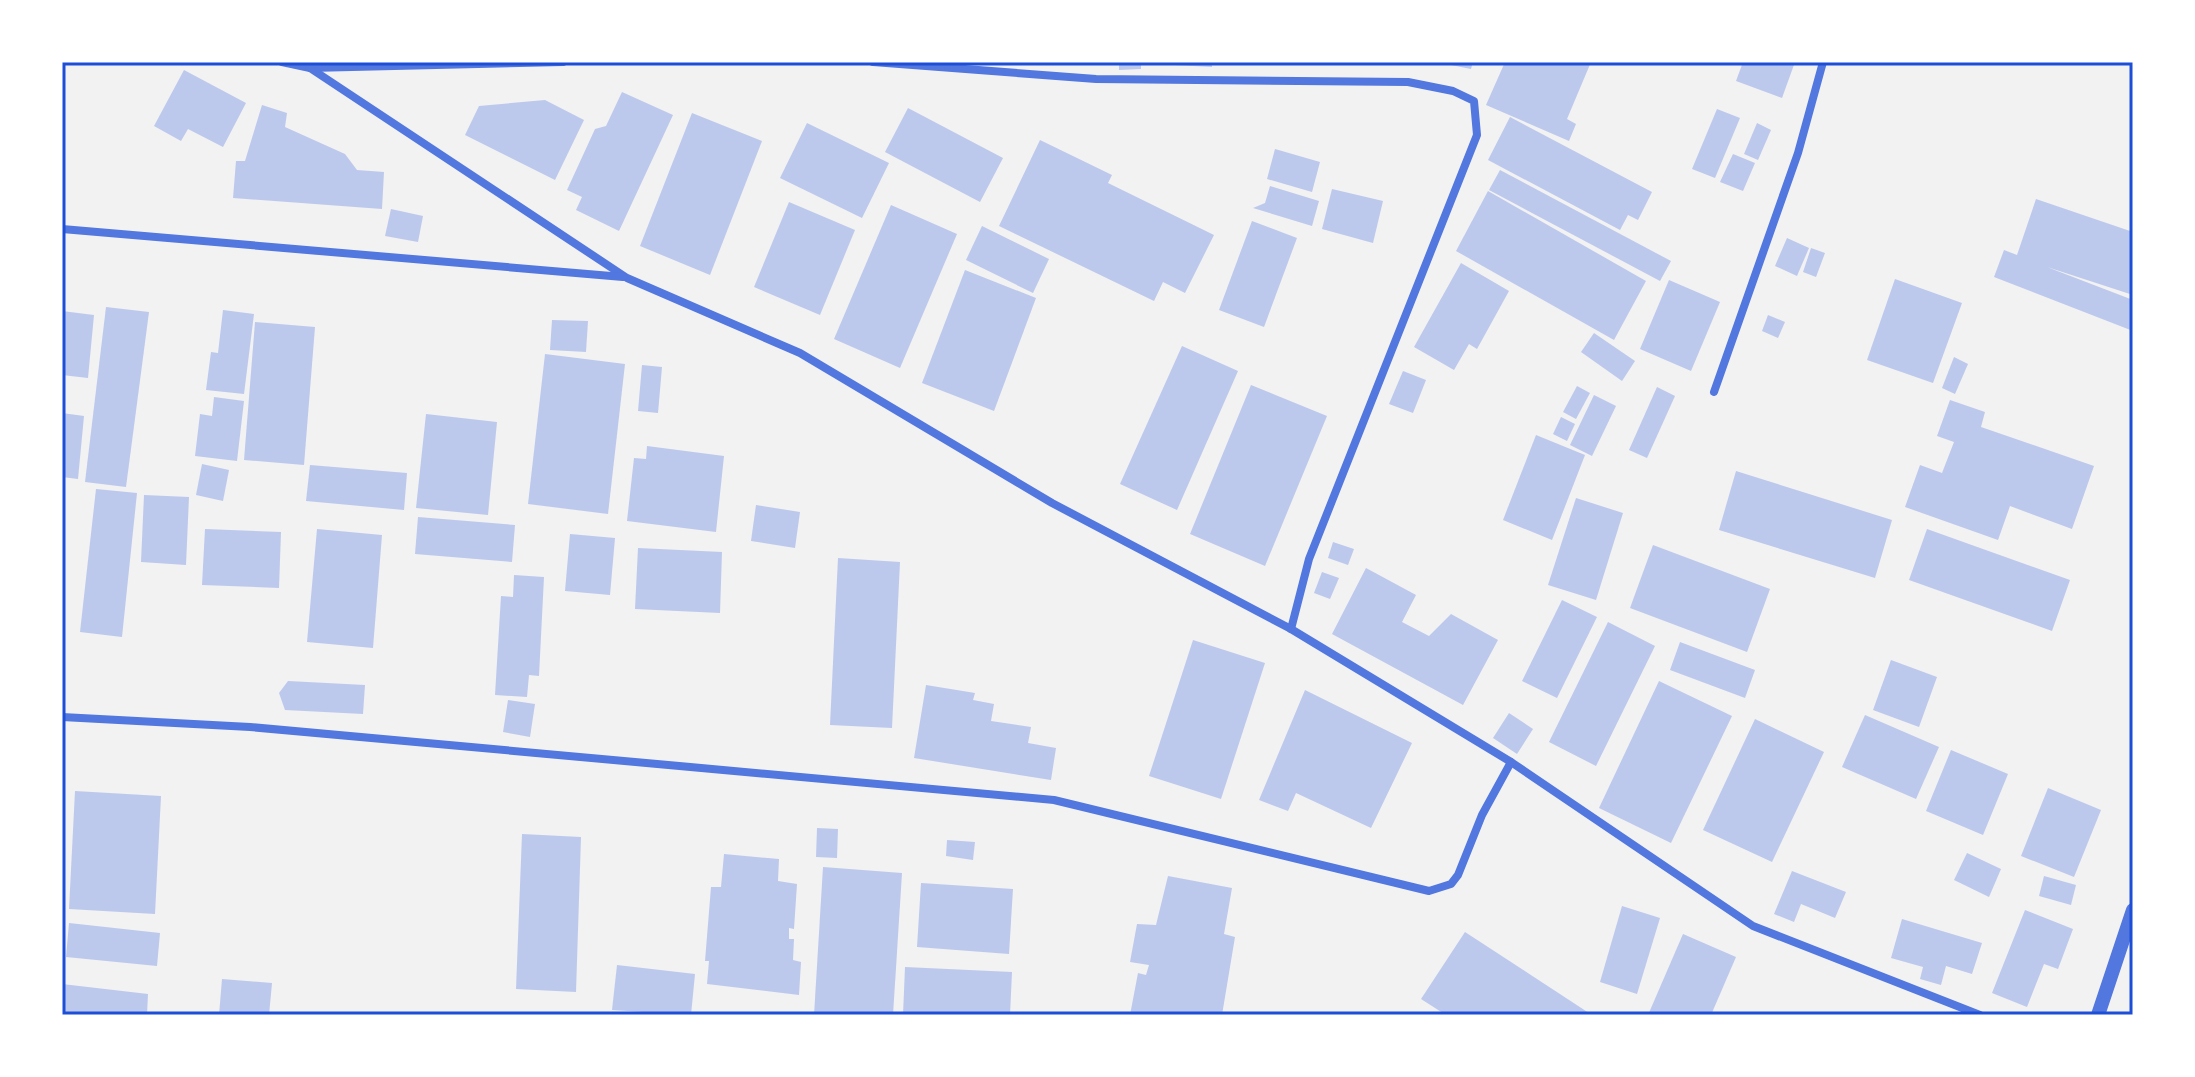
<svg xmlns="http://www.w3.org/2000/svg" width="2195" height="1077" viewBox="0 0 2195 1077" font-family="'DejaVu Sans',sans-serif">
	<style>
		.building { fill: #bdc9ec }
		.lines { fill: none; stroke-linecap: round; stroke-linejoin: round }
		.minor { stroke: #5277de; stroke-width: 8 }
		.tertiary { stroke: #5277de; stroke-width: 14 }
		.neatline { fill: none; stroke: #1d4ed8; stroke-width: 3 }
	</style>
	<rect width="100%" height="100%" fill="#f2f2f2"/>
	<g class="building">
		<polygon points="1119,62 1141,62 1141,69 1119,70"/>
		<polygon points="1156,62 1212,62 1212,67 1155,64"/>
		<polygon points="1451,62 1473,62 1471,69 1451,65"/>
		<polygon points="1505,62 1591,62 1567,119 1576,124 1569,141 1486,105"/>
		<polygon points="1743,62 1795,62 1782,98 1736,81"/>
		<polygon points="184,70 246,103 223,147 188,129 181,141 154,126"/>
		<polygon points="622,92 673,115 619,231 576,210 582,197 567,190 595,129 606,126"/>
		<polygon points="545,100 584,120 555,180 465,135 479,106"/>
		<polygon points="262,105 287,113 285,127 345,154 357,170 384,172 382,209 233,198 236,161 245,161"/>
		<polygon points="908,108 1003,158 980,202 885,152"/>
		<polygon points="1717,109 1740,118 1715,178 1692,169"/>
		<polygon points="692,113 762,141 710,275 640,246"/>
		<polygon points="1510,117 1652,192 1638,220 1628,215 1620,230 1488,160"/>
		<polygon points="807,123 889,163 862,218 780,178"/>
		<polygon points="1757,123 1771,130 1758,160 1744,154"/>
		<polygon points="1040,140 1112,175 1108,183 1214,235 1185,293 1163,282 1154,301 999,226"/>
		<polygon points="1275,149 1320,162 1312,192 1267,179"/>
		<polygon points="1733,154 1755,163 1743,191 1720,182"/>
		<polygon points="1500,170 1671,261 1660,281 1489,190"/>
		<polygon points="1270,186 1319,201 1312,226 1253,208 1265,203"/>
		<polygon points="1332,189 1383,201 1373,243 1322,229"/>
		<polygon points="1488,191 1646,281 1614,340 1456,251"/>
		<polygon points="2036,199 2133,232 2133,295 2047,267 2133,300 2133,331 1994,277 2004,250 2017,255"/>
		<polygon points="789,202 855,230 820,315 754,287"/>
		<polygon points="891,205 957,234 900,368 834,339"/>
		<polygon points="391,209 423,216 418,242 385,236"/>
		<polygon points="1252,221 1297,238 1264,327 1219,310"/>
		<polygon points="982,226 1049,259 1033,293 966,260"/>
		<polygon points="1787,238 1809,248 1797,276 1775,266"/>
		<polygon points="1811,248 1825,253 1816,277 1803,272"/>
		<polygon points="1461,263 1509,291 1477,349 1469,344 1454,370 1414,347"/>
		<polygon points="965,270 1036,298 994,411 922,383"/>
		<polygon points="1895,279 1962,303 1933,383 1867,360"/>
		<polygon points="1669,280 1720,302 1691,371 1640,349"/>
		<polygon points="106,307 149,312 126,487 85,482"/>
		<polygon points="223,310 254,314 244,394 206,390 211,352 218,353"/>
		<polygon points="62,311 94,315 88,378 62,375"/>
		<polygon points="1768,315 1785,322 1778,338 1762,331"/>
		<polygon points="552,320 588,321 586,352 550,350"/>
		<polygon points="255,322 315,327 304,465 244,460"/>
		<polygon points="1594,333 1635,361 1622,381 1581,352"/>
		<polygon points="1182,346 1238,371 1177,510 1120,484"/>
		<polygon points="545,354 625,364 608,514 528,504"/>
		<polygon points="1954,357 1968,364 1955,394 1942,388"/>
		<polygon points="642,365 662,367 658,413 638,411"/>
		<polygon points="1403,371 1426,380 1413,413 1389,404"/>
		<polygon points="1251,385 1327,416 1265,566 1190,534"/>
		<polygon points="1577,386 1590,393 1576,419 1563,412"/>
		<polygon points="1657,387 1675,396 1647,458 1629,450"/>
		<polygon points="1594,395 1616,406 1592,456 1570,445"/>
		<polygon points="214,397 244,401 237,461 195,456 200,414 212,416"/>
		<polygon points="1950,400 1985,412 1981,427 2094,466 2072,529 2010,506 1998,540 1905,507 1920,465 1942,473 1954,442 1937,436"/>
		<polygon points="62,413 84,416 78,479 62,477"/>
		<polygon points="426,414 497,422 488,515 416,508"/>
		<polygon points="1561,417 1575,424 1567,441 1553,434"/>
		<polygon points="1536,435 1585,455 1552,540 1503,520"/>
		<polygon points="647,446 724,456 716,532 627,521 634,458 646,459"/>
		<polygon points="202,464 229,470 223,501 196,495"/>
		<polygon points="310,465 407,473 404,510 306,501"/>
		<polygon points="1736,471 1892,520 1875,578 1719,530"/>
		<polygon points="96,489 137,493 122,637 80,632"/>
		<polygon points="144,495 189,497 186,565 141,562"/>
		<polygon points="1576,498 1623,513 1596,600 1548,585"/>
		<polygon points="756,505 800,512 795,548 751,541"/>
		<polygon points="418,517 515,525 512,562 415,554"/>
		<polygon points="205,529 281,532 279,588 202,585"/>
		<polygon points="317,529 382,535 373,648 307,642"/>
		<polygon points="1927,529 2070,580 2052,631 1909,580"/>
		<polygon points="570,534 615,538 610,595 565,591"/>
		<polygon points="1333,542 1354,549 1348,565 1328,558"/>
		<polygon points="1653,545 1770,589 1747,652 1630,608"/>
		<polygon points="638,548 722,552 720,613 635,609"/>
		<polygon points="838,558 900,562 892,728 830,725"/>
		<polygon points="1366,568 1416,595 1402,622 1429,636 1451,614 1498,640 1463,705 1332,634"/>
		<polygon points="1322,572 1339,578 1330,599 1314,593"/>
		<polygon points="514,575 544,577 539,676 529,675 527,697 495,695 501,596 513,597"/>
		<polygon points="1562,600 1597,617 1557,698 1522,681"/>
		<polygon points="1608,622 1655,646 1596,766 1549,742"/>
		<polygon points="1193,640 1265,663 1221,799 1149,776"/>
		<polygon points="1680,642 1755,670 1745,698 1670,670"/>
		<polygon points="1891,660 1937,677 1919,727 1873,710"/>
		<polygon points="288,681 365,685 363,714 285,710 279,693"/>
		<polygon points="1659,681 1732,716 1671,843 1599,808"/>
		<polygon points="926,685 975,693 973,700 994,704 991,721 1031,727 1028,743 1056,748 1051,780 914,758"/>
		<polygon points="1305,690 1412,743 1371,828 1296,793 1288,811 1259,800"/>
		<polygon points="508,700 535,704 530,737 503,732"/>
		<polygon points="1509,713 1533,729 1517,754 1493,738"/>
		<polygon points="1865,715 1939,747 1916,799 1842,767"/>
		<polygon points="1755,719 1824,752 1772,862 1703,830"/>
		<polygon points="1951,750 2008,774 1983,835 1926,811"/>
		<polygon points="2048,788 2101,810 2074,877 2021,856"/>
		<polygon points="75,791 161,796 155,914 69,909"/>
		<polygon points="817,828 838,829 837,858 816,857"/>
		<polygon points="522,834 581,837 576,992 516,989"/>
		<polygon points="947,840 975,842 973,860 946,856"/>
		<polygon points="1967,853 2001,869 1989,897 1954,880"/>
		<polygon points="724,854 779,859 778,881 797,884 794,929 789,928 789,939 794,939 793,960 801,962 799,995 707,984 709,961 705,961 711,887 721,887"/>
		<polygon points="823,867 902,873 893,1015 814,1015"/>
		<polygon points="1792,871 1846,892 1835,918 1801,904 1794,922 1774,914"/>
		<polygon points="1168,876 1232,888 1224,934 1235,937 1222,1015 1130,1015 1138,973 1146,975 1149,965 1130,962 1137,924 1156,925"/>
		<polygon points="2044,876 2076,885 2071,905 2039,896"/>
		<polygon points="921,883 1013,889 1009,954 917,947"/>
		<polygon points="1622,906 1660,918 1637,994 1600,982"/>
		<polygon points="2025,910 2073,929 2058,969 2044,964 2027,1007 1992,993"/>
		<polygon points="1902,919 1982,943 1972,974 1946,966 1941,985 1920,979 1923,967 1891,958"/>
		<polygon points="69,923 160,933 157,966 66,957"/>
		<polygon points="1465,932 1592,1015 1446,1015 1421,999"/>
		<polygon points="1683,934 1736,957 1711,1015 1648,1015"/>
		<polygon points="617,965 695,974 691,1015 612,1010"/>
		<polygon points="905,967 1012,972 1010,1015 903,1015"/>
		<polygon points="222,979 272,983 269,1015 219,1015"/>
		<polygon points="62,984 148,994 147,1015 62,1015"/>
	</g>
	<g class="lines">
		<g class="minor">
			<polyline points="282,62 310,68 563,62"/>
			<polyline points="873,62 1096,79 1408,82 1453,91 1474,101 1477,135 1309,559 1291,629"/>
			<polyline points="310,68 627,278 800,353 1052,503 1291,629 1511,762 1753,926 1980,1015"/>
			<polyline points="62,229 623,277"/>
			<polyline points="1714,392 1798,153 1823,62"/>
			<polyline points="62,717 250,727 1054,800 1429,891 1451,884 1458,875 1482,815 1511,762"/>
		</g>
		<polyline class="tertiary" points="2098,1015 2133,910"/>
	</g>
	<rect width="2195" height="1077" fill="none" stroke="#ffffff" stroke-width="128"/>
	<rect x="64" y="64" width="2067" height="949" class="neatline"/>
</svg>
